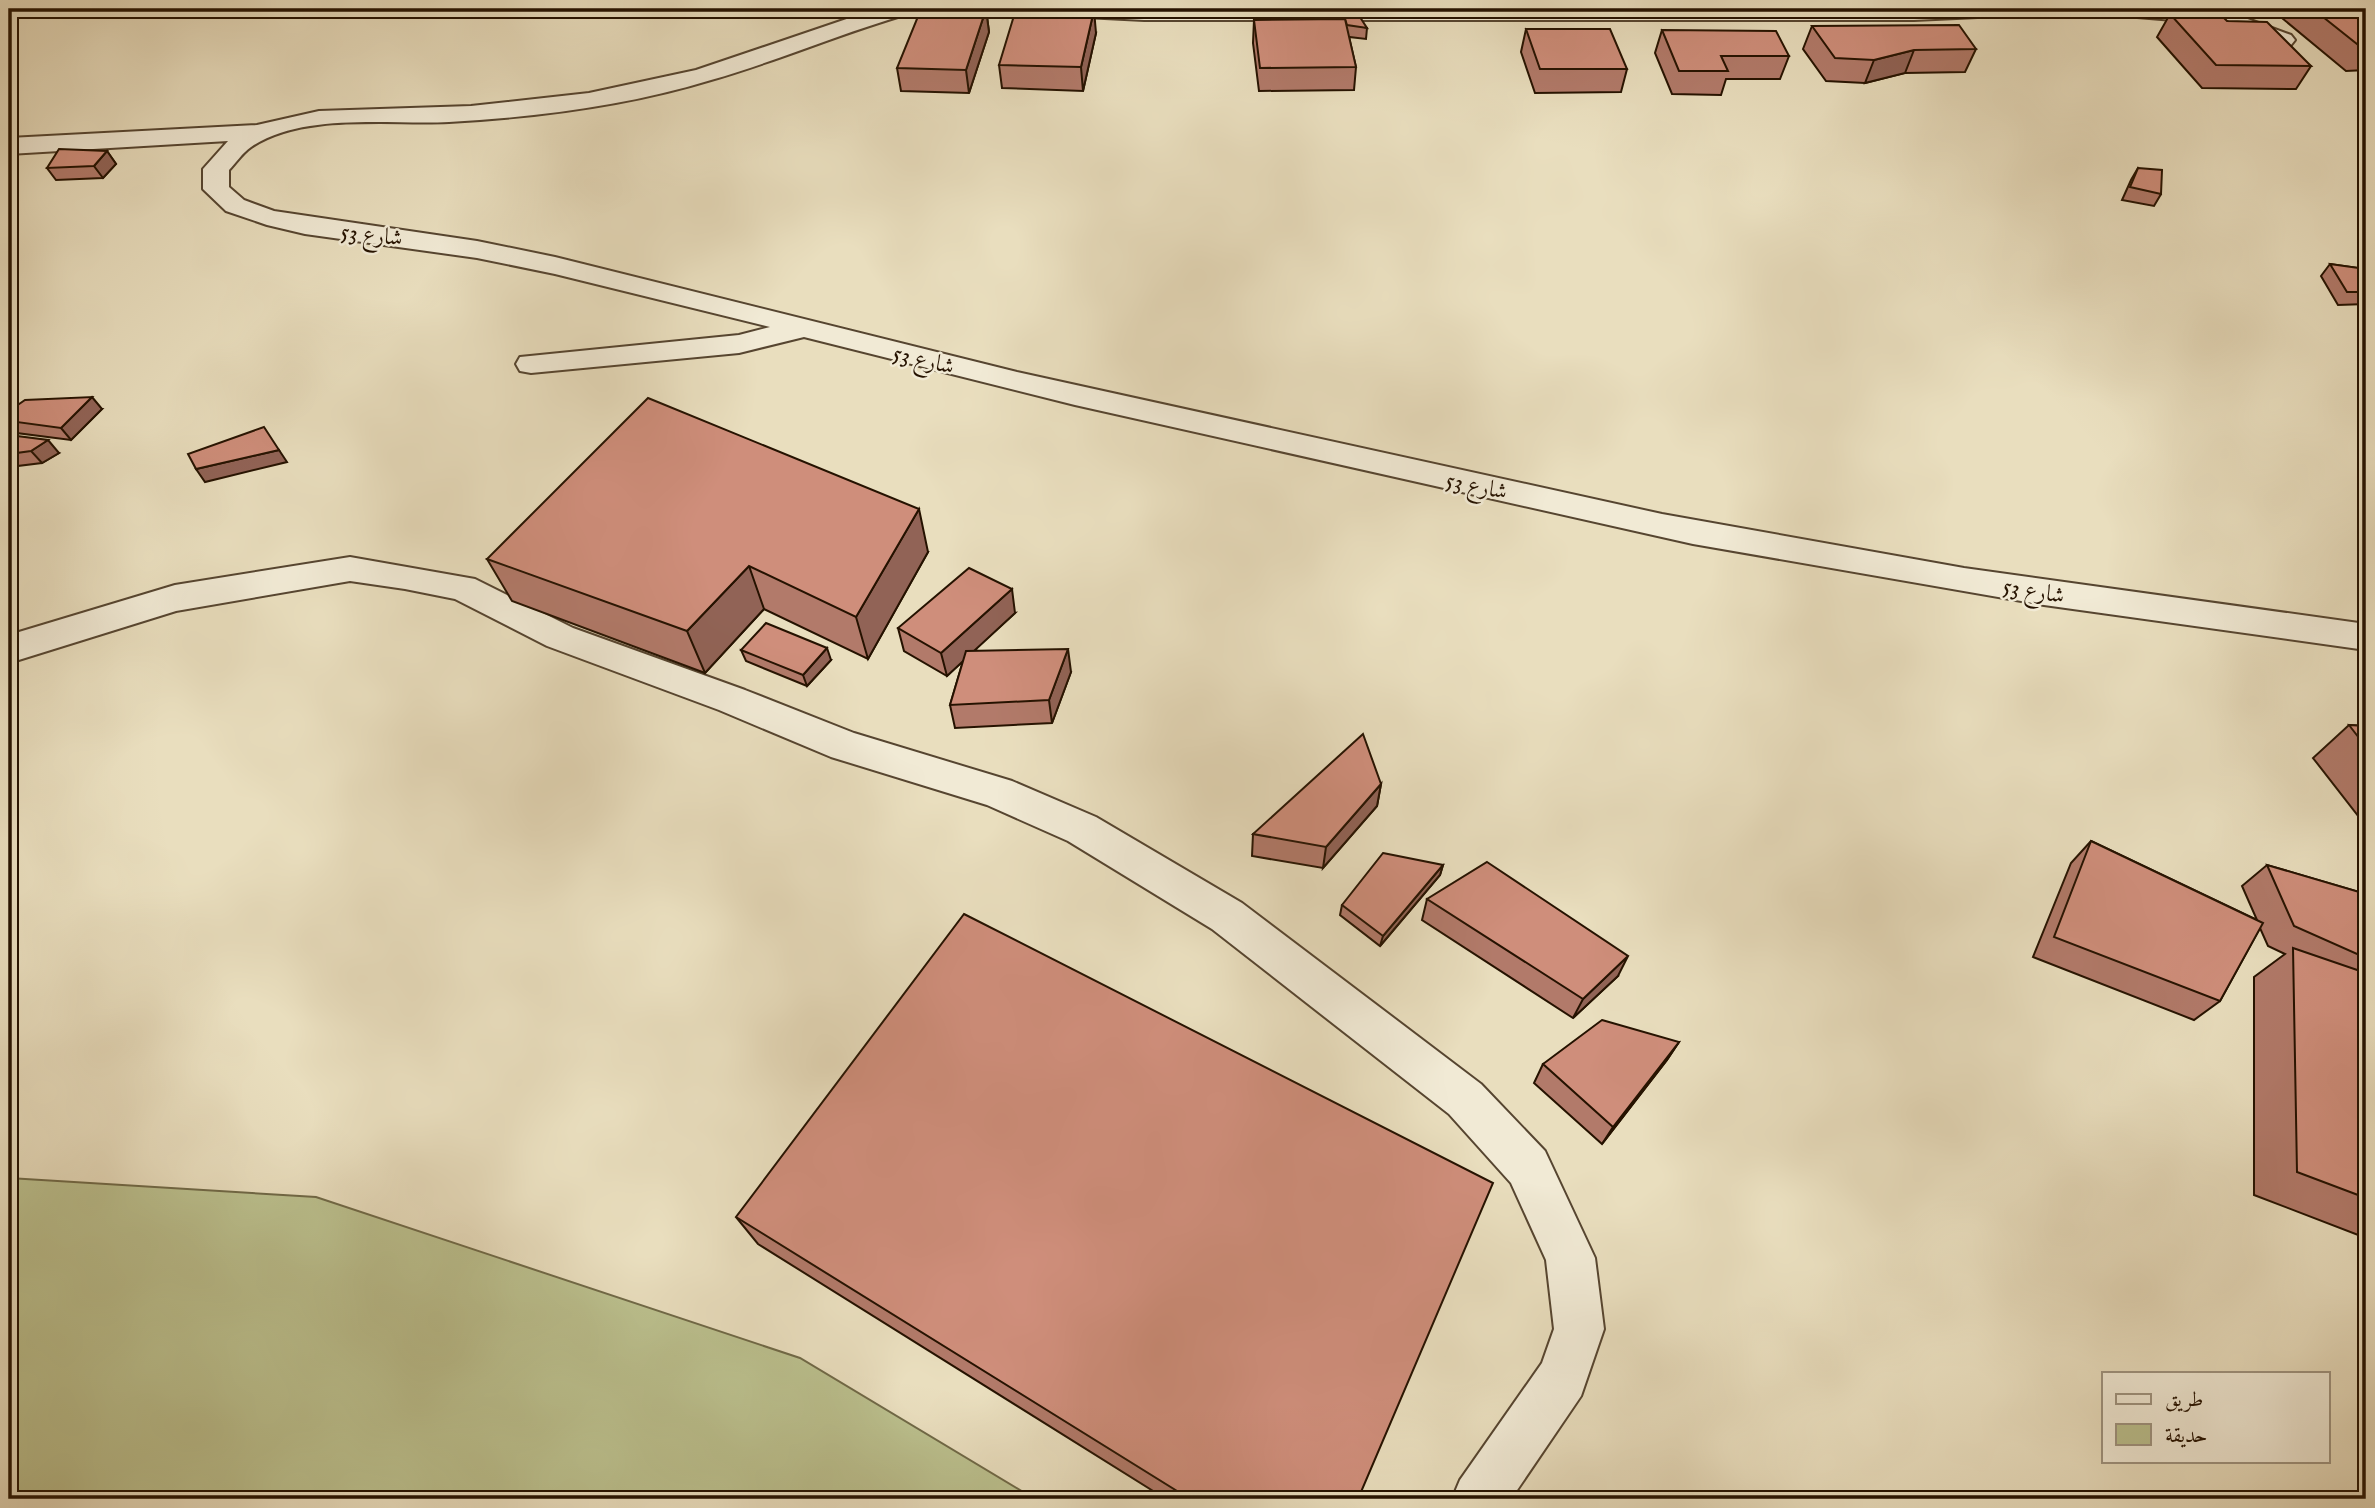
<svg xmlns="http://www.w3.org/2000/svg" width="2375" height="1508" viewBox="0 0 2375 1508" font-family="'IM FELL English',Amiri,serif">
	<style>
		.green { fill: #bbc08e; stroke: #706947; stroke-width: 2 }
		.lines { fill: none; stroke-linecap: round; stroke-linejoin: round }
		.minor-casing { stroke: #564530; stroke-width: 4 }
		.minor { fill: #f1ead5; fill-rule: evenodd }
		.wall { fill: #b27a6a; stroke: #251200; stroke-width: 2 }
		.shaded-wall { fill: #916356; stroke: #251200; stroke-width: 2 }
		.building { fill: #cf8e7b; stroke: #251200; stroke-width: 2 }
		.labels { text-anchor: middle; stroke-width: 5; stroke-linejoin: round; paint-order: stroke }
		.far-street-label { font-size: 23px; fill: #251200; stroke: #f1ead5 }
	</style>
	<rect width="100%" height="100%" fill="#e9debe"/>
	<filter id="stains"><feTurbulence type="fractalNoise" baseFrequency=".00286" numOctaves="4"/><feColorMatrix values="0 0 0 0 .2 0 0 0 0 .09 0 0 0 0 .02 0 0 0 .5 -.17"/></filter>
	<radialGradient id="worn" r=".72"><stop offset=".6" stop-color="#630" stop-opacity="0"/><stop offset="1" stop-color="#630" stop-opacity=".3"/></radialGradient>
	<polygon class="green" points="9,1178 316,1197 800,1358 1035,1499 9,1499"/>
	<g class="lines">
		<g class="minor-casing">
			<g id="minor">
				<path d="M 876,9 L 911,9 L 908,14 C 841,33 778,61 711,80 C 626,106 537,117 449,122 C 389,125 303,112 251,147 C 242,153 236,163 229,170 L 229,187 L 244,200 L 274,211 L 477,241 L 555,257 L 1017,372 L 1662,514 L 1964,568 L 2366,624 L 2366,650 L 2044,605 L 1693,544 L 1075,405 L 804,337 L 739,353 L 531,373 L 520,371 L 516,364 L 520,357 L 739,335 L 770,327 L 555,274 L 477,258 L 305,234 L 267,225 L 226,211 L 203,189 L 203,169 L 228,141 L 9,154 L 9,138 L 257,125 L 319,111 L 471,106 L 589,93 L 696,70 Z"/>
				<polygon points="1054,9 2010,9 2007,14 1999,16 1914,20 1144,20 1065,16 1057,14"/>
				<polygon points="2114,9 2226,11 2291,35 2295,40 2291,45 2283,47 2222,24 2125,16 2117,14"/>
				<polygon points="350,557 475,579 573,628 745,690 854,733 1012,781 1096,817 1242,903 1481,1084 1545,1151 1595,1258 1604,1329 1581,1396 1511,1499 1452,1499 1460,1480 1542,1363 1554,1329 1546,1260 1511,1183 1449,1114 1212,929 1068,841 987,805 831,757 719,710 547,646 455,599 405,589 350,581 176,611 9,663 9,635 175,585"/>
			</g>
		</g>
		<use href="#minor" class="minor"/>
	</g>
	<g class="wall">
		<polygon points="986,9 989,32 969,93 901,91 897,68"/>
		<polygon points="2271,9 2366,9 2366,70 2346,71"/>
		<polygon points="2170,14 2227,21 2311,66 2296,89 2202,88 2157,37"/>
		<polygon points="1340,19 1367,28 1366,39 1349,37 1356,67 1354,90 1259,91 1253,43 1254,20"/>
		<polygon points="1812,26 1976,49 1965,72 1905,73 1865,83 1826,81 1803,49"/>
		<polygon points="1526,29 1627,69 1621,92 1535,93 1521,52"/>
		<polygon points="1662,30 1789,56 1780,79 1726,79 1721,95 1672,94 1655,53"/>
		<polygon points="1096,33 1083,91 1002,88 999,65"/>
		<polygon points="107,151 116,164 103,178 56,180 47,168"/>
		<polygon points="2138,168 2161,194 2154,206 2122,200 2131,180"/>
		<polygon points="2330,264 2366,269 2366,304 2338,305 2321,276"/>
		<polygon points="102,409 71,440 9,432 9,411"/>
		<polygon points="9,435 59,453 42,463 9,467"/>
		<polygon points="928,552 868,659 764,609 705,673 512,601 487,559"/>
		<polygon points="1015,613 974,650 1071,672 1052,723 955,728 950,705 963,661 947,676 904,651 898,628"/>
		<polygon points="741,650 831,660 807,686 746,661"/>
		<polygon points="2349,725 2366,726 2366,826 2313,758"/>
		<polygon points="1381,784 1377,806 1323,868 1252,856 1253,834"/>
		<polygon points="2091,841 2257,920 2242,886 2267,865 2366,894 2366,1238 2254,1195 2254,977 2285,954 2268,946 2260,928 2220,1001 2194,1020 2033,957 2071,863"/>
		<polygon points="1443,865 1440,875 1380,946 1340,915 1342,905"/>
		<polygon points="1427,899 1618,976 1573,1018 1422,920"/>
		<polygon points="1679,1042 1667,1060 1602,1144 1534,1083 1543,1064"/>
		<polygon points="736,1217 1358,1499 1166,1499 758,1244"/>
	</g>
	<g class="shaded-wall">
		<polygon points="570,9 590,9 571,13"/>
		<polygon points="986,9 989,32 969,93 966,70"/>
		<polygon points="1094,10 1096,33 1083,91 1081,67"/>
		<polygon points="1914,50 1905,73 1865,83 1874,60"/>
		<polygon points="107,151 116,164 103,178 94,166"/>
		<polygon points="92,397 102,409 71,440 61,428"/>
		<polygon points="48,440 59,453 42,463 31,451"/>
		<polygon points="279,450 287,462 205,482 196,469"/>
		<polygon points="919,509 928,552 868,659 856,617"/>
		<polygon points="749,566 764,609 705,673 687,631"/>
		<polygon points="1012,589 1015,613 947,676 941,653"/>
		<polygon points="827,648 831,660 807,686 803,675"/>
		<polygon points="1068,649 1071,672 1052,723 1049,700"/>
		<polygon points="1381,784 1377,806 1323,868 1326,847"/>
		<polygon points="1443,865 1440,875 1380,946 1383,936"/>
		<polygon points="1628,956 1618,976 1573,1018 1583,999"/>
		<polygon points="1679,1042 1667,1060 1602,1144 1613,1127"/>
	</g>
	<g class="building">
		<polygon points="921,9 986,9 966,70 897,68"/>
		<polygon points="1016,9 1094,10 1081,67 999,65"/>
		<polygon points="2313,9 2366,9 2366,48 2362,48"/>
		<polygon points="1356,11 1367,28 1347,25 1345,19 1340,19 1341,12"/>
		<polygon points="2170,14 2220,14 2227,21 2267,22 2311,66 2216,65"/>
		<polygon points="1345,19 1356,67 1260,68 1254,20"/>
		<polygon points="1959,25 1976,49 1914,50 1874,60 1835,58 1812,26"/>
		<polygon points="1526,29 1610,29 1627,69 1540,69"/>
		<polygon points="1662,30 1776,31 1789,56 1721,56 1728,71 1679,71"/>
		<polygon points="59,149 107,151 94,166 47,168"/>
		<polygon points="2138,168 2162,170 2161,194 2130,187"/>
		<polygon points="2330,264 2366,269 2366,292 2347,292"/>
		<polygon points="92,397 61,428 9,421 9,411 25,400"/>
		<polygon points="648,398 919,509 856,617 749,566 687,631 487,559"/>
		<polygon points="264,427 279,450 196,469 188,454"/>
		<polygon points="9,435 48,440 31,451 9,454"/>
		<polygon points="969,568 1012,589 941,653 898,628"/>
		<polygon points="766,623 827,648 803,675 741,650"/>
		<polygon points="1068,649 1049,700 950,705 966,651"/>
		<polygon points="2349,725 2366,726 2366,747"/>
		<polygon points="1363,734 1381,784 1326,847 1253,834"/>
		<polygon points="2091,841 2263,923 2220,1001 2054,937"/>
		<polygon points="1383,853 1443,865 1383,936 1342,905"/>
		<polygon points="1487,862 1628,956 1583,999 1427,899"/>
		<polygon points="2267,865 2366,894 2366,958 2294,926"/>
		<polygon points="964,914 1493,1183 1358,1499 1190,1499 736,1217"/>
		<polygon points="2293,948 2366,973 2366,1198 2297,1172"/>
		<polygon points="1602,1020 1679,1042 1613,1127 1543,1064"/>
	</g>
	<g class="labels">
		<g class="far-street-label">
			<text transform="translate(372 234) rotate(7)" y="8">شارع 53</text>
			<text transform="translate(924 359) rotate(14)" y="8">شارع 53</text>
			<text transform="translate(1477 485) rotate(12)" y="8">شارع 53</text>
			<text transform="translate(2034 590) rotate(10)" y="8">شارع 53</text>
		</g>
	</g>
	<rect width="2375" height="1508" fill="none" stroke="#e9debe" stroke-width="35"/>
	<rect x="10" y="10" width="2354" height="1487" fill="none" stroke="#251200" stroke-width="3.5"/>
	<rect x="18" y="18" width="2340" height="1473" fill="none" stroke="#251200" stroke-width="2"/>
	<rect x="2102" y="1372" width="228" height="91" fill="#f1ead5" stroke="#9f9480" stroke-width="2"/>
	<rect x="2116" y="1394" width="35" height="10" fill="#f1ead5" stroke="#9f9480" stroke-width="2"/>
	<text x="2165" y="1406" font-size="21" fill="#251200">طريق</text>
	<rect x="2116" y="1424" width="35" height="21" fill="#bbc08e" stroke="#9f9480" stroke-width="2"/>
	<text x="2165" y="1442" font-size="21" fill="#251200">حديقة</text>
	<rect width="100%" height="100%" filter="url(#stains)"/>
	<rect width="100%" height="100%" fill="url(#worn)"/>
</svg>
